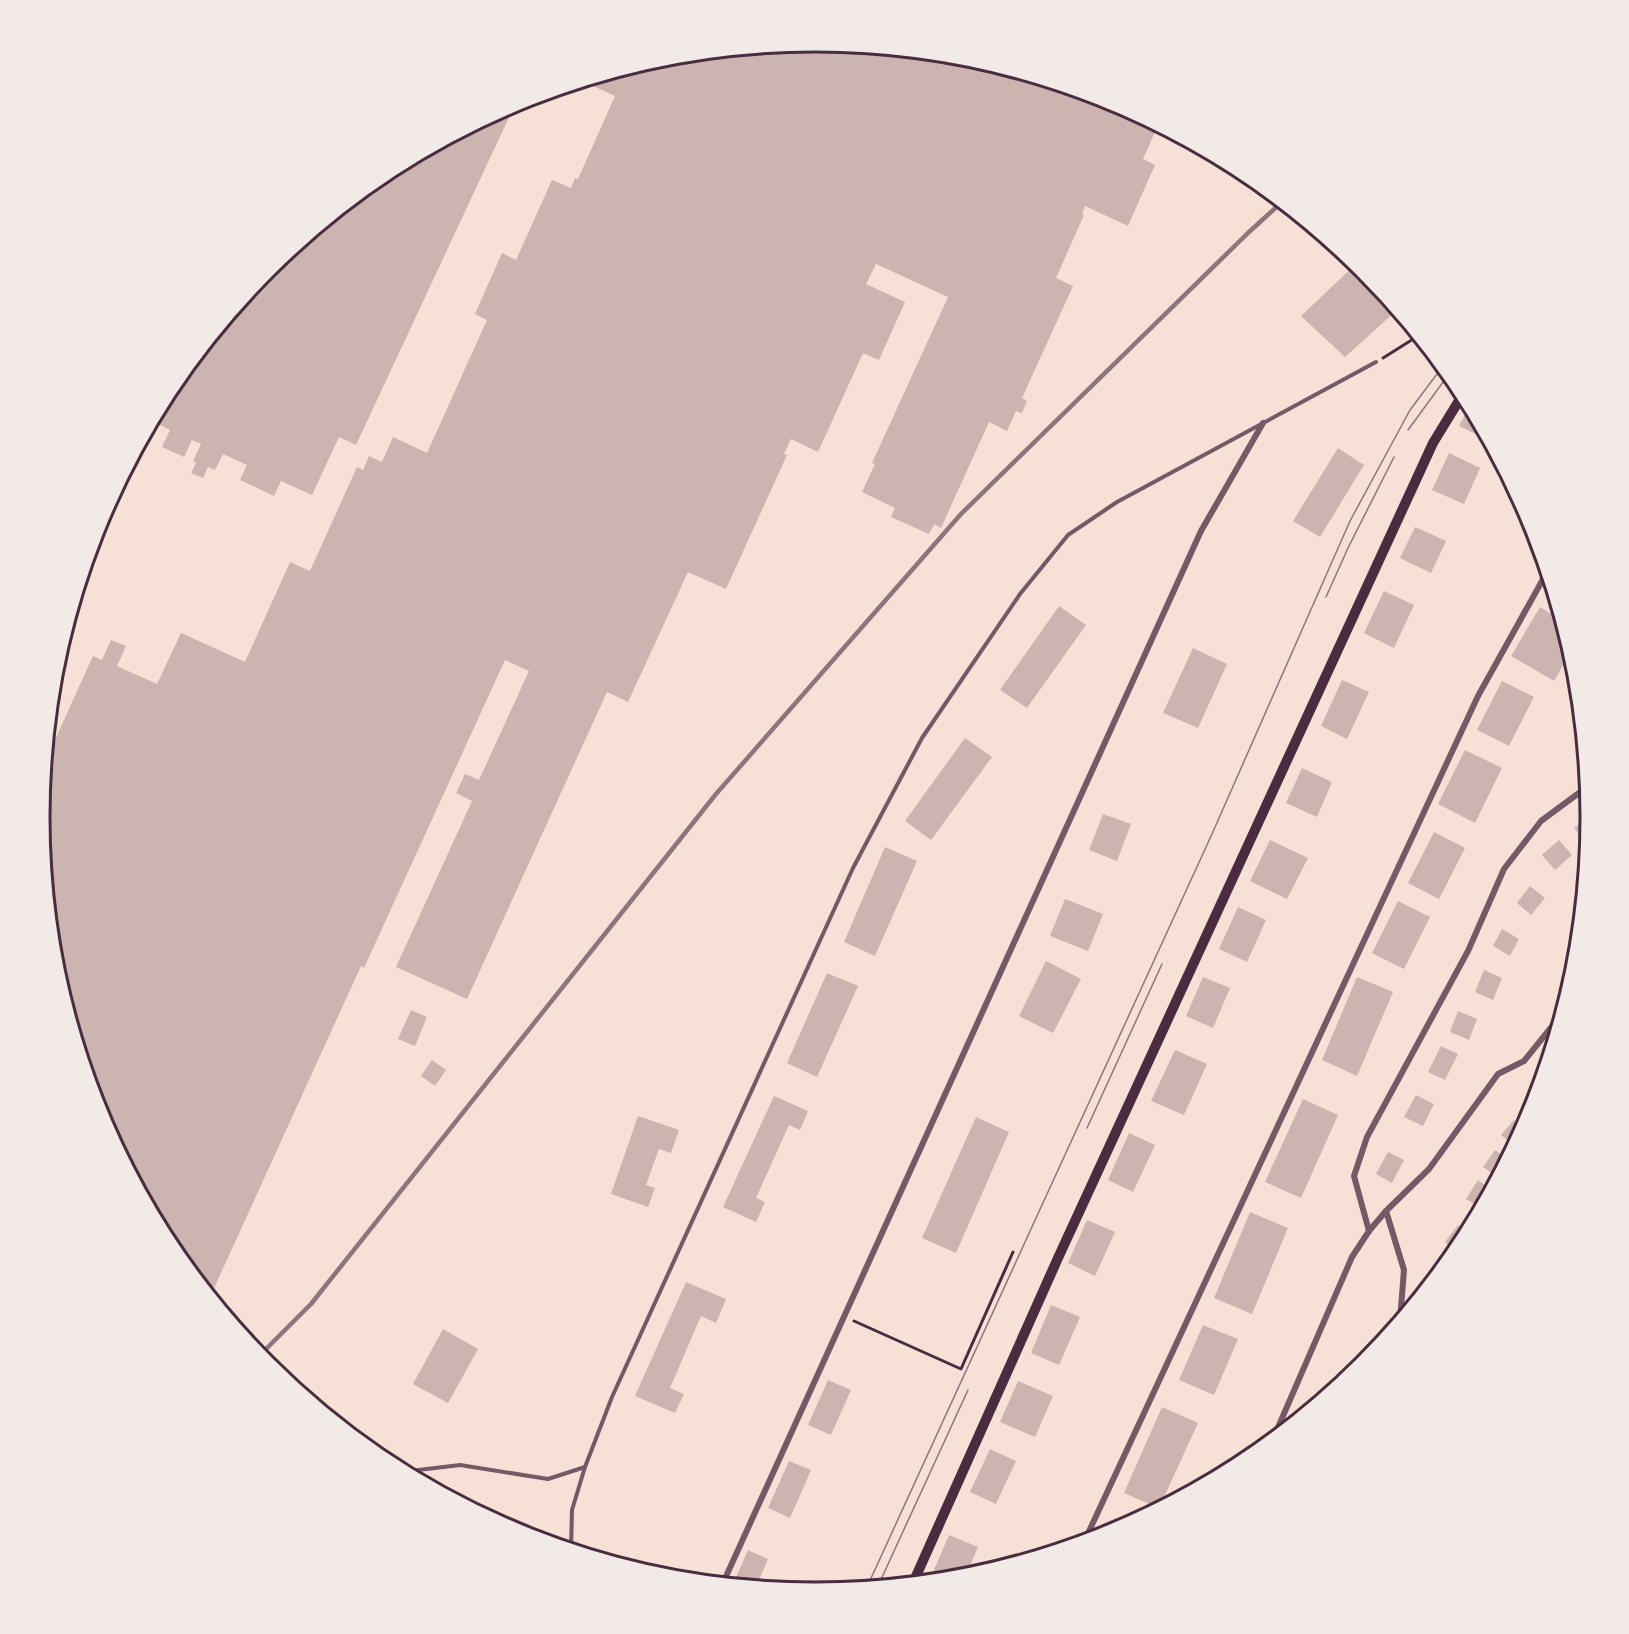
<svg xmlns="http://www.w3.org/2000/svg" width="1629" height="1634" viewBox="0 0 1629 1634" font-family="'Exo 2',sans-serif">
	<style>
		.building { fill: #ccb4b1 }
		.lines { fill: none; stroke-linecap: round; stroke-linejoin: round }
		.path { stroke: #4a2c40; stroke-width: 3 }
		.service { stroke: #755966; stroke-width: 4 }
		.minor { stroke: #755966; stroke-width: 6 }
		.secondary { stroke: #4a2c40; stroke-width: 10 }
		.tram { stroke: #8f747c; stroke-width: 1.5 }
		.rail { stroke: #8f747c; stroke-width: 4.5 }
		.rim { fill: none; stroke: #4a2c40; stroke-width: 3 }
	</style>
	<rect width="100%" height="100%" fill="#f7e1d7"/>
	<g class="building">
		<polygon points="815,42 966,56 1112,101 1158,125 1143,159 1155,165 1128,226 1085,206 1082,214 1084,215 1056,278 1073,286 1022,398 1027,401 1022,413 1016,411 1007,431 989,422 941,528 934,524 929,534 891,517 895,508 862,492 875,464 872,463 948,297 876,264 866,284 905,302 879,360 863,353 818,452 791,439 784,454 787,455 726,589 688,572 628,702 607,692 467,999 396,967 472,801 456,793 465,774 479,780 529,671 505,660 364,968 361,966 210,1297 170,1248 98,1113 54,968 39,817 44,764 93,656 102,660 111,640 126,646 117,666 157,684 181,633 245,662 290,562 310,571 357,467 363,470 369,456 382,462 393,437 427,453 487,320 475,314 502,253 516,260 552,180 571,188 575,178 578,179 615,96 582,81 664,56"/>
		<polygon points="504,108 512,111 356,445 339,437 312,495 281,481 274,496 240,480 247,465 223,454 215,470 208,467 203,478 191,473 196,463 193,461 201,444 192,440 184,457 162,447 170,430 156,423 149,438 143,436 170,386 266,268 384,172"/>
		<polygon points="1357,263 1397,310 1345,357 1301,316"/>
		<polygon points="1470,405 1488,440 1459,426"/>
		<polygon points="1338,448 1364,465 1320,537 1293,521"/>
		<polygon points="1449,453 1480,468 1464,504 1432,490"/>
		<polygon points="1415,527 1446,541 1431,573 1400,558"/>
		<polygon points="1384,591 1414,605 1394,648 1364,633"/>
		<polygon points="1059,606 1086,625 1027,708 1000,690"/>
		<polygon points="1540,607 1561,620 1571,651 1554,681 1511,656"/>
		<polygon points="1193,648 1227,664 1198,728 1163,713"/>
		<polygon points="1342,680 1369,692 1347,739 1321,726"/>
		<polygon points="1502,681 1534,697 1509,746 1477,730"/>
		<polygon points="965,738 992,757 931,840 905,821"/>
		<polygon points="1465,750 1502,768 1475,823 1438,804"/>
		<polygon points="1302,768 1332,782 1317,817 1286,803"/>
		<polygon points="1103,814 1131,824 1117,861 1089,850"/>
		<polygon points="1590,816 1590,817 1587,845 1574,828"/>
		<polygon points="1434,832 1465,848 1439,899 1408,883"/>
		<polygon points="1270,840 1308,858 1287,899 1250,881"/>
		<polygon points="1559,840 1572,855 1555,870 1542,855"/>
		<polygon points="885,847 917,861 875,956 844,942"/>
		<polygon points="1530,886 1545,898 1531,915 1517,903"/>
		<polygon points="1065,899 1103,914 1088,951 1050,936"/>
		<polygon points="1398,901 1430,917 1404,969 1372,953"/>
		<polygon points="1238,907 1266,920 1247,962 1219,949"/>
		<polygon points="1502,929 1519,939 1510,956 1493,946"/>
		<polygon points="1046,961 1081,979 1053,1033 1019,1016"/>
		<polygon points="1484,970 1502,978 1493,1000 1475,992"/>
		<polygon points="827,973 858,986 817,1077 787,1063"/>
		<polygon points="1203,977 1230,988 1213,1028 1186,1016"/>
		<polygon points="1357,977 1393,992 1357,1076 1322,1060"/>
		<polygon points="411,1010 427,1017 415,1046 398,1039"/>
		<polygon points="1458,1011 1477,1019 1469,1040 1450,1032"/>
		<polygon points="1441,1046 1458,1054 1445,1080 1428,1072"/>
		<polygon points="1175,1050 1207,1064 1184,1115 1151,1101"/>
		<polygon points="432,1060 446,1070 435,1086 421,1076"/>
		<polygon points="1538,1090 1533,1106 1532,1111 1525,1105"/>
		<polygon points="1416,1095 1434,1104 1423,1126 1404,1117"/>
		<polygon points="774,1096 808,1111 800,1130 789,1125 756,1198 765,1202 756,1222 723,1207"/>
		<polygon points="1303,1099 1338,1115 1301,1198 1265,1182"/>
		<polygon points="638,1116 679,1130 671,1153 659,1149 646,1185 655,1188 648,1207 611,1194"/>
		<polygon points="976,1117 1009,1132 956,1253 922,1238"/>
		<polygon points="1514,1120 1524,1128 1514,1146 1501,1135"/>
		<polygon points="1129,1133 1155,1145 1133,1192 1108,1180"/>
		<polygon points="1495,1150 1507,1159 1497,1177 1483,1167"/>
		<polygon points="1388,1152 1404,1160 1392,1183 1376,1174"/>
		<polygon points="1478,1180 1491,1189 1481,1208 1466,1199"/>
		<polygon points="1250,1212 1288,1228 1252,1314 1214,1298"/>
		<polygon points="1087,1220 1115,1232 1095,1276 1068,1263"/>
		<polygon points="1458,1225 1468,1232 1457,1251 1445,1242"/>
		<polygon points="686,1282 726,1299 716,1323 701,1316 670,1388 684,1394 675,1413 635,1396"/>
		<polygon points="1051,1305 1080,1317 1059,1365 1031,1353"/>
		<polygon points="1203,1325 1238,1339 1214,1395 1179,1380"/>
		<polygon points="443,1329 478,1349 448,1403 413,1384"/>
		<polygon points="828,1380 851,1390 831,1435 808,1425"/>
		<polygon points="1018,1381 1053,1396 1035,1437 1000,1422"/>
		<polygon points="1162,1407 1198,1423 1159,1508 1124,1493"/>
		<polygon points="990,1449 1016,1461 996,1504 970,1492"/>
		<polygon points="789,1461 811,1470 790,1518 768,1508"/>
		<polygon points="1109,1521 1123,1527 1103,1536"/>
		<polygon points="949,1535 978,1547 965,1578 940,1580 931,1577"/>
		<polygon points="748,1550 768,1559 756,1587 733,1584"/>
	</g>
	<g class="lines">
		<g class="path">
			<polyline points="1383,358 1418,336"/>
			<polyline points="854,1321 961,1369 1013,1252"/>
		</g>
		<g class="service">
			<polyline points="370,1451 410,1471 460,1465 548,1479 585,1467"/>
			<polyline points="571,1550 572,1510 585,1467 612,1397 853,868 922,738 1020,594 1068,535 1117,502 1376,362"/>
		</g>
		<g class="minor">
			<polyline points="1369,1231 1386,1211"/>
			<polyline points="1400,1320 1404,1270 1386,1211 1429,1169 1498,1074 1524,1061 1561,1015"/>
			<polyline points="1273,1439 1352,1257 1369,1231 1354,1176 1367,1137 1468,951 1504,869 1541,821 1587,787"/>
			<polyline points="1084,1542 1478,696 1547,572"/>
			<polyline points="723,1583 1201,531 1263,423"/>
		</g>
		<polyline class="secondary" points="913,1583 1058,1258 1433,443 1463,394"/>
		<g class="tram">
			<polyline points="1408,430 1449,374"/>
			<polyline points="1326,597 1348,548 1394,457"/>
			<polyline points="1087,1128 1162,964"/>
			<polyline points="878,1586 968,1390"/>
			<polyline points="867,1587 1212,834 1350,521 1410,410 1443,366"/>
		</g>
		<polyline class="rail" points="259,1356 311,1304 716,794 961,514 1249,232 1282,202"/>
	</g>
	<path d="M0 0H1629V1634H0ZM50 817a765 765 0 1 1 1530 0a765 765 0 1 1-1530 0Z" fill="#f1eae7" fill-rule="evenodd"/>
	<path class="rim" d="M50 817a765 765 0 1 1 1530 0a765 765 0 1 1-1530 0Z"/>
</svg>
